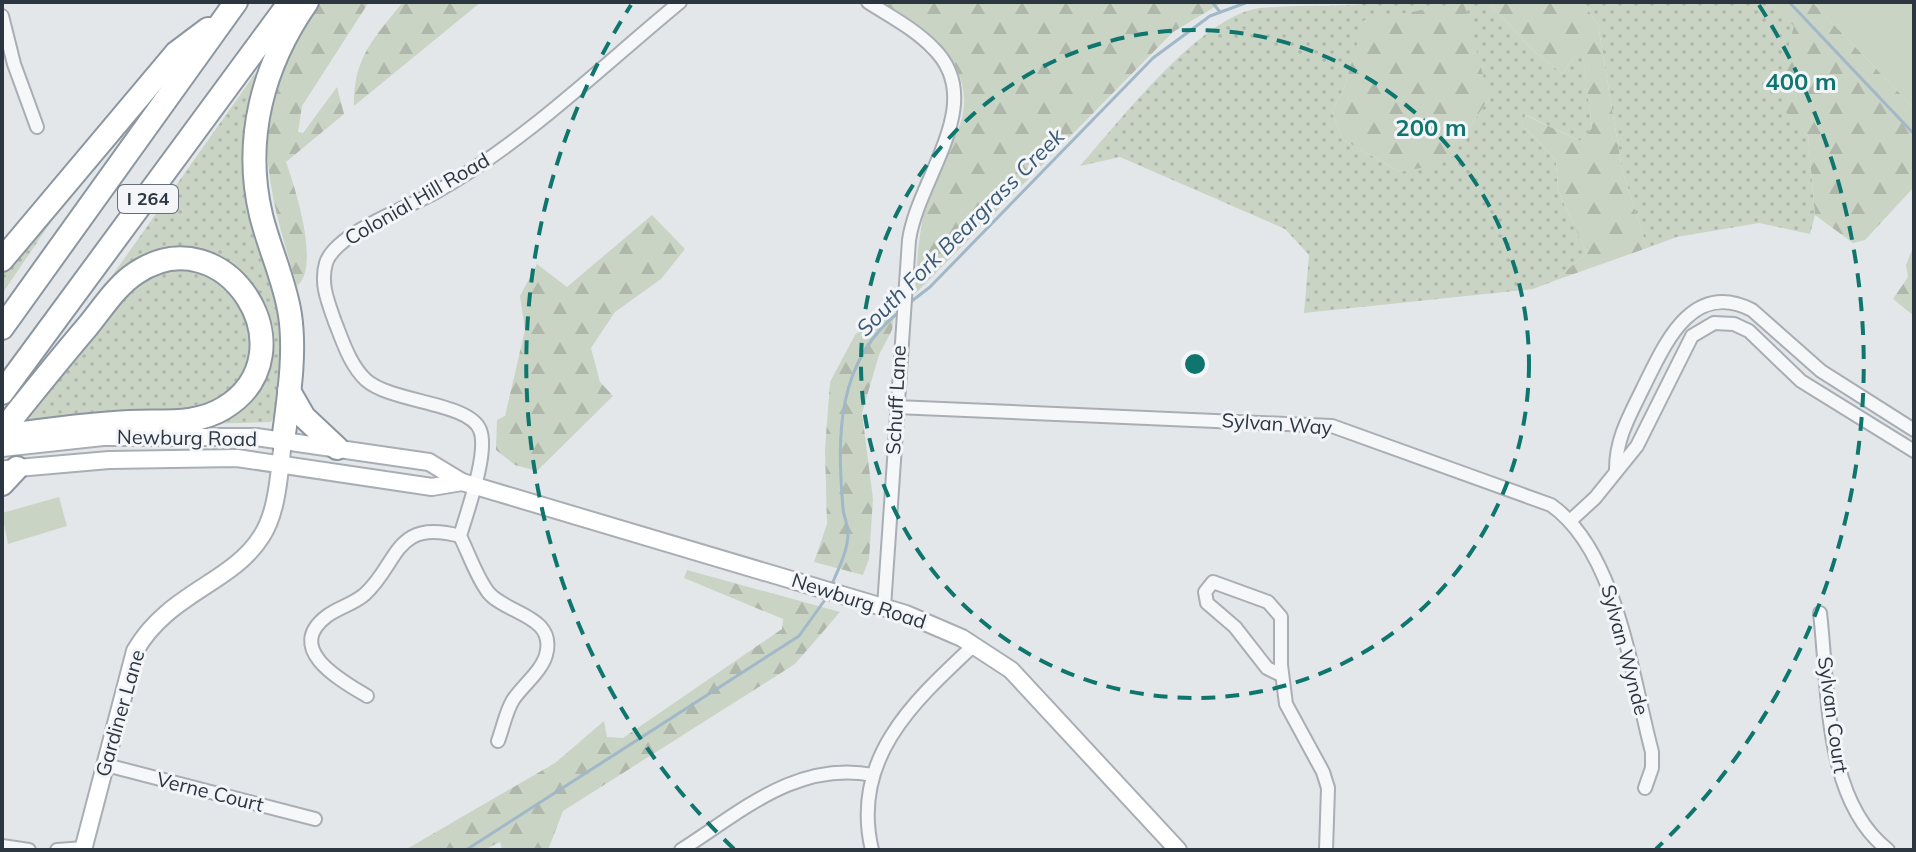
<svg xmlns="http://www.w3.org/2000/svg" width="1916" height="852" viewBox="0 0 1916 852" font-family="Mulish,sans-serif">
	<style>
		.grass { fill: url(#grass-dots); fill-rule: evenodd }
		.forest { fill: url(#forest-firs) }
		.park { fill: #cad4c5 }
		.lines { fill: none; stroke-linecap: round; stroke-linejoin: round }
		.stream { stroke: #a1b8c8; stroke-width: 3 }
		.minor-casing { stroke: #a8aeb4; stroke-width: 16 }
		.secondary-casing { stroke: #a8aeb4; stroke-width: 20 }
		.motorway-casing { stroke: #8c96a0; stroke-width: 26 }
		.minor { stroke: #f6f7f9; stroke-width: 12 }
		.secondary { stroke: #fff; stroke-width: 16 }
		.motorway { stroke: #fff; stroke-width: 22 }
		.ring { fill: none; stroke: #0f766e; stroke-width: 4; stroke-dasharray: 14 10 }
		.labels { text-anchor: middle; stroke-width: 6; stroke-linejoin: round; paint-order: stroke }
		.shield { fill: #f3f5f8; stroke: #686f78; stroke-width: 2 }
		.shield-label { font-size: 18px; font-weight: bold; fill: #2c3641 }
		.street-label { font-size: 20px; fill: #2c3641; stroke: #f3f5f8 }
		.water-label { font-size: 22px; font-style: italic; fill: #395973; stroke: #f3f5f8 }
		.centre { fill: #0f766e; stroke: #f3f5f8; stroke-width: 4 }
		.ring-label { font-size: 24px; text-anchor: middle; font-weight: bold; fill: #0f766e; stroke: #f3f5f8; stroke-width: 6; stroke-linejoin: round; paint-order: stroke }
	</style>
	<defs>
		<pattern id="grass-dots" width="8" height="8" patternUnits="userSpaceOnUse" patternTransform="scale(2)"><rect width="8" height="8" fill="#cad4c5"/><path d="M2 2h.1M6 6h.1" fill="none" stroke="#aeb7aa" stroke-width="1.8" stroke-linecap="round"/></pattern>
		<pattern id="forest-firs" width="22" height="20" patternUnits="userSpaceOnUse" patternTransform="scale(2)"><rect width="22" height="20" fill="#cad4c5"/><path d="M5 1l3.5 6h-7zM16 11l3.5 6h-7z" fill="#aeb7aa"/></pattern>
	</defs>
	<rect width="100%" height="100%" fill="#e3e7ea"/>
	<g class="grass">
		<path d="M 1382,2 L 1488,2 L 1534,51 L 1563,74 L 1572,59 L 1583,54 L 1592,128 L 1580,141 L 1526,115 L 1522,125 L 1556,160 L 1558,191 L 1587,253 L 1554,281 L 1533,289 L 1304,313 L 1309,255 L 1285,229 L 1120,157 L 1080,166 C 1120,121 1201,15 1260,8 C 1301,4 1341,8 1382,2 ZM 1365,20 L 1489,98 L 1460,142 L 1400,172 L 1342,139 L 1332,111 L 1344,88 Z"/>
		<polygon points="1583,2 1769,2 1795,26 1783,66 1783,108 1808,136 1815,215 1810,234 1759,223 1677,237 1647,248 1622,169 1598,25"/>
		<polygon points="264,61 253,106 283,337 275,415 271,422 207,424 241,402 262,308 179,253 78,324"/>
		<polygon points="72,191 2,294 2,269"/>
		<polygon points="193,267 239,295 254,345 242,379 208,408 22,424 124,294 151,273"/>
	</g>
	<g class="forest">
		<path d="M 317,2 L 369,2 L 302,106 L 298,132 L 303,133 L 337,87 L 344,114 L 286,162 C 295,187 321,267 297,286 C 275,211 252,145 280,67 C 288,45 305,23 317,2 Z"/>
		<path d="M 403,2 L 481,2 L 354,106 C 353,58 374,38 403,2 Z"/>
		<path d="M 882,2 L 1223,2 L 1173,32 L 915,294 C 917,251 921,208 937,168 C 944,151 958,135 962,118 C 975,62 925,28 882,2 Z"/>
		<polygon points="1488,2 1583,2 1598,25 1622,169 1647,248 1554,281 1587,253 1558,191 1556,160 1522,125 1525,115 1580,141 1592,128 1583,55 1572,59 1563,74 1534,51"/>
		<polygon points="1769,2 1812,2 1914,108 1914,187 1865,240 1853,243 1815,215 1808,136 1783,109 1783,66 1794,26"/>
		<polygon points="1464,3 1489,98 1460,142 1456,155 1441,164 1400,172 1342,139 1332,111 1344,88 1364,20"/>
		<polygon points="652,215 685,249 661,279 615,312 591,348 600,382 613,396 537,471 515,465 496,450 497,420 505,416 525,330 520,296 537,264 567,287"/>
		<polygon points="1914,245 1914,316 1893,299 1908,277 1906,265"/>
		<polygon points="897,295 892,330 879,355 862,413 873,499 869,559 863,575 814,562 827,524 825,449 830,382 855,335"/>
		<polygon points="687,570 840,612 795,664 563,811 548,850 502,850 500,842 484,850 405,850 555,763 604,721 607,737 623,738 782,629 783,619 684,578"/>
	</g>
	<g class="park">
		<polygon points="1812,2 1914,2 1914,108"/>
		<polygon points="59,497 67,526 8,544 2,513"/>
	</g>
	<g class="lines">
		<g class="stream">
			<polyline points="1212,2 1220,12"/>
			<polyline points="1789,2 1914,134"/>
			<polyline points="908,304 930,287 1153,58 1210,16 1248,2"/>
			<path d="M 831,586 C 838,570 848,551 848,533 C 848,525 844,517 843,509 C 837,435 836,362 899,312"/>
			<polyline points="466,850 799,636 827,597"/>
		</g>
		<g class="minor-casing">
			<g id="minor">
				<path d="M 868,2 C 891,17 915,29 934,49 C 988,103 918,178 909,240 L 884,607"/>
				<polyline points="2,16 14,64 37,127"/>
				<path d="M 896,407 L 1332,426 L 1551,505 C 1617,551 1632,677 1652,752 L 1652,768 L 1645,788"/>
				<path d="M 1616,469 C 1616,438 1630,415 1643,388 C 1664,346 1691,279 1752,310 L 1821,371 L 1914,430"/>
				<polyline points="1571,520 1595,498 1637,446 1692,336 1714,323 1734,324 1749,331 1801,381 1914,451"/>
				<path d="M 1820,613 C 1829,688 1823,800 1888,850"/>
				<polyline points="1281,675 1267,668 1235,627 1207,603 1205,592 1213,582 1268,602 1281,617 1281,665 1286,704 1323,772 1328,788 1326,850"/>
				<path d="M 367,696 C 342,681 283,649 327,616 C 339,607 354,604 365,594 C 399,563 394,518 460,536"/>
				<path d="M 498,741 C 503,728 506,711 513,700 C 523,685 541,672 546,655 C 557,615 505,614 488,592 C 476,576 469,554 460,536 C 467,512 489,452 480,430 C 469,402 392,403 366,380 C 350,365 343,342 335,322 C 328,302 320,284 326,263 C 336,233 407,208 436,192 C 525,142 601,67 680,2"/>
				<polyline points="106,765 315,819"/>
				<polyline points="2,846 29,850"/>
				<polyline points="57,850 84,848"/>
				<path d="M 681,850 C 741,812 797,760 873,775"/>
				<path d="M 872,850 C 850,759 914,701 974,645"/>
			</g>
		</g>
		<g class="secondary-casing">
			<g id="secondary">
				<polyline points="2,448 103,437 256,437 429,462 462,482 906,614 962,638 1011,670 1178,850"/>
				<polyline points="6,469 109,460 237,458 432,487 462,482"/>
				<path d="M 83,850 L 135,651 C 168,593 232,583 261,537 C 278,512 279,472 283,442"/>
			</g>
		</g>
		<g class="motorway-casing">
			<g id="motorway">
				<polyline points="2,260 176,53 208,29"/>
				<polyline points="2,328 236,2"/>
				<polyline points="289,391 304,417 337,448"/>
				<polyline points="2,393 290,2"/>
				<path d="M 2,431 C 30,396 58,361 87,327 C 102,309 116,286 136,273 C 225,213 314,353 224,408 C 195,426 161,420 129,422 C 87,424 44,430 2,436"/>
				<path d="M 283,442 C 288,401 296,356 290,315 C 285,281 269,248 261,215 C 243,139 263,65 307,2"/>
				<polyline points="2,484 17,468"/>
			</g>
		</g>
		<use href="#minor" class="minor"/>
		<use href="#secondary" class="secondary"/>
		<use href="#motorway" class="motorway"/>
	</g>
	<g class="ring">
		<circle cx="1195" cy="364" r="334"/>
		<path d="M734 849A669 669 0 0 1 631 5M1759 5A669 669 0 0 1 1656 849"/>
	</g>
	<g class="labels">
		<rect class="shield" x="118" y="185" width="60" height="28" rx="6"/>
		<g class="shield-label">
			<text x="148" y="205">I 264</text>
		</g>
		<g class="street-label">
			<text transform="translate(417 199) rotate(-30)" y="7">Colonial Hill Road</text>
			<text transform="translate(896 400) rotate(-87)" y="7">Schuff Lane</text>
			<text transform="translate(1277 424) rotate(4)" y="7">Sylvan Way</text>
			<text transform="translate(187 438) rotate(1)" y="7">Newburg Road</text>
			<text transform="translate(859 601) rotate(18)" y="7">Newburg Road</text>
			<text transform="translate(1625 650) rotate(75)" y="7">Sylvan Wynde</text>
			<text transform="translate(120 713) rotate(-74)" y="7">Gardiner Lane</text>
			<text transform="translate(1833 715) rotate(82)" y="7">Sylvan Court</text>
			<text transform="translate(210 792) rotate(14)" y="7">Verne Court</text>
		</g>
		<g class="water-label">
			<text transform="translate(960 232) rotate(-45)" y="8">South Fork Beargrass Creek</text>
		</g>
	</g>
	<circle cx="1195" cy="364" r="12" class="centre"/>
	<g class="ring-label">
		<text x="1801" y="90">400 m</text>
		<text x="1431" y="136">200 m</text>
	</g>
	<rect width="1916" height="852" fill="none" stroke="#2c3641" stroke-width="8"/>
</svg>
